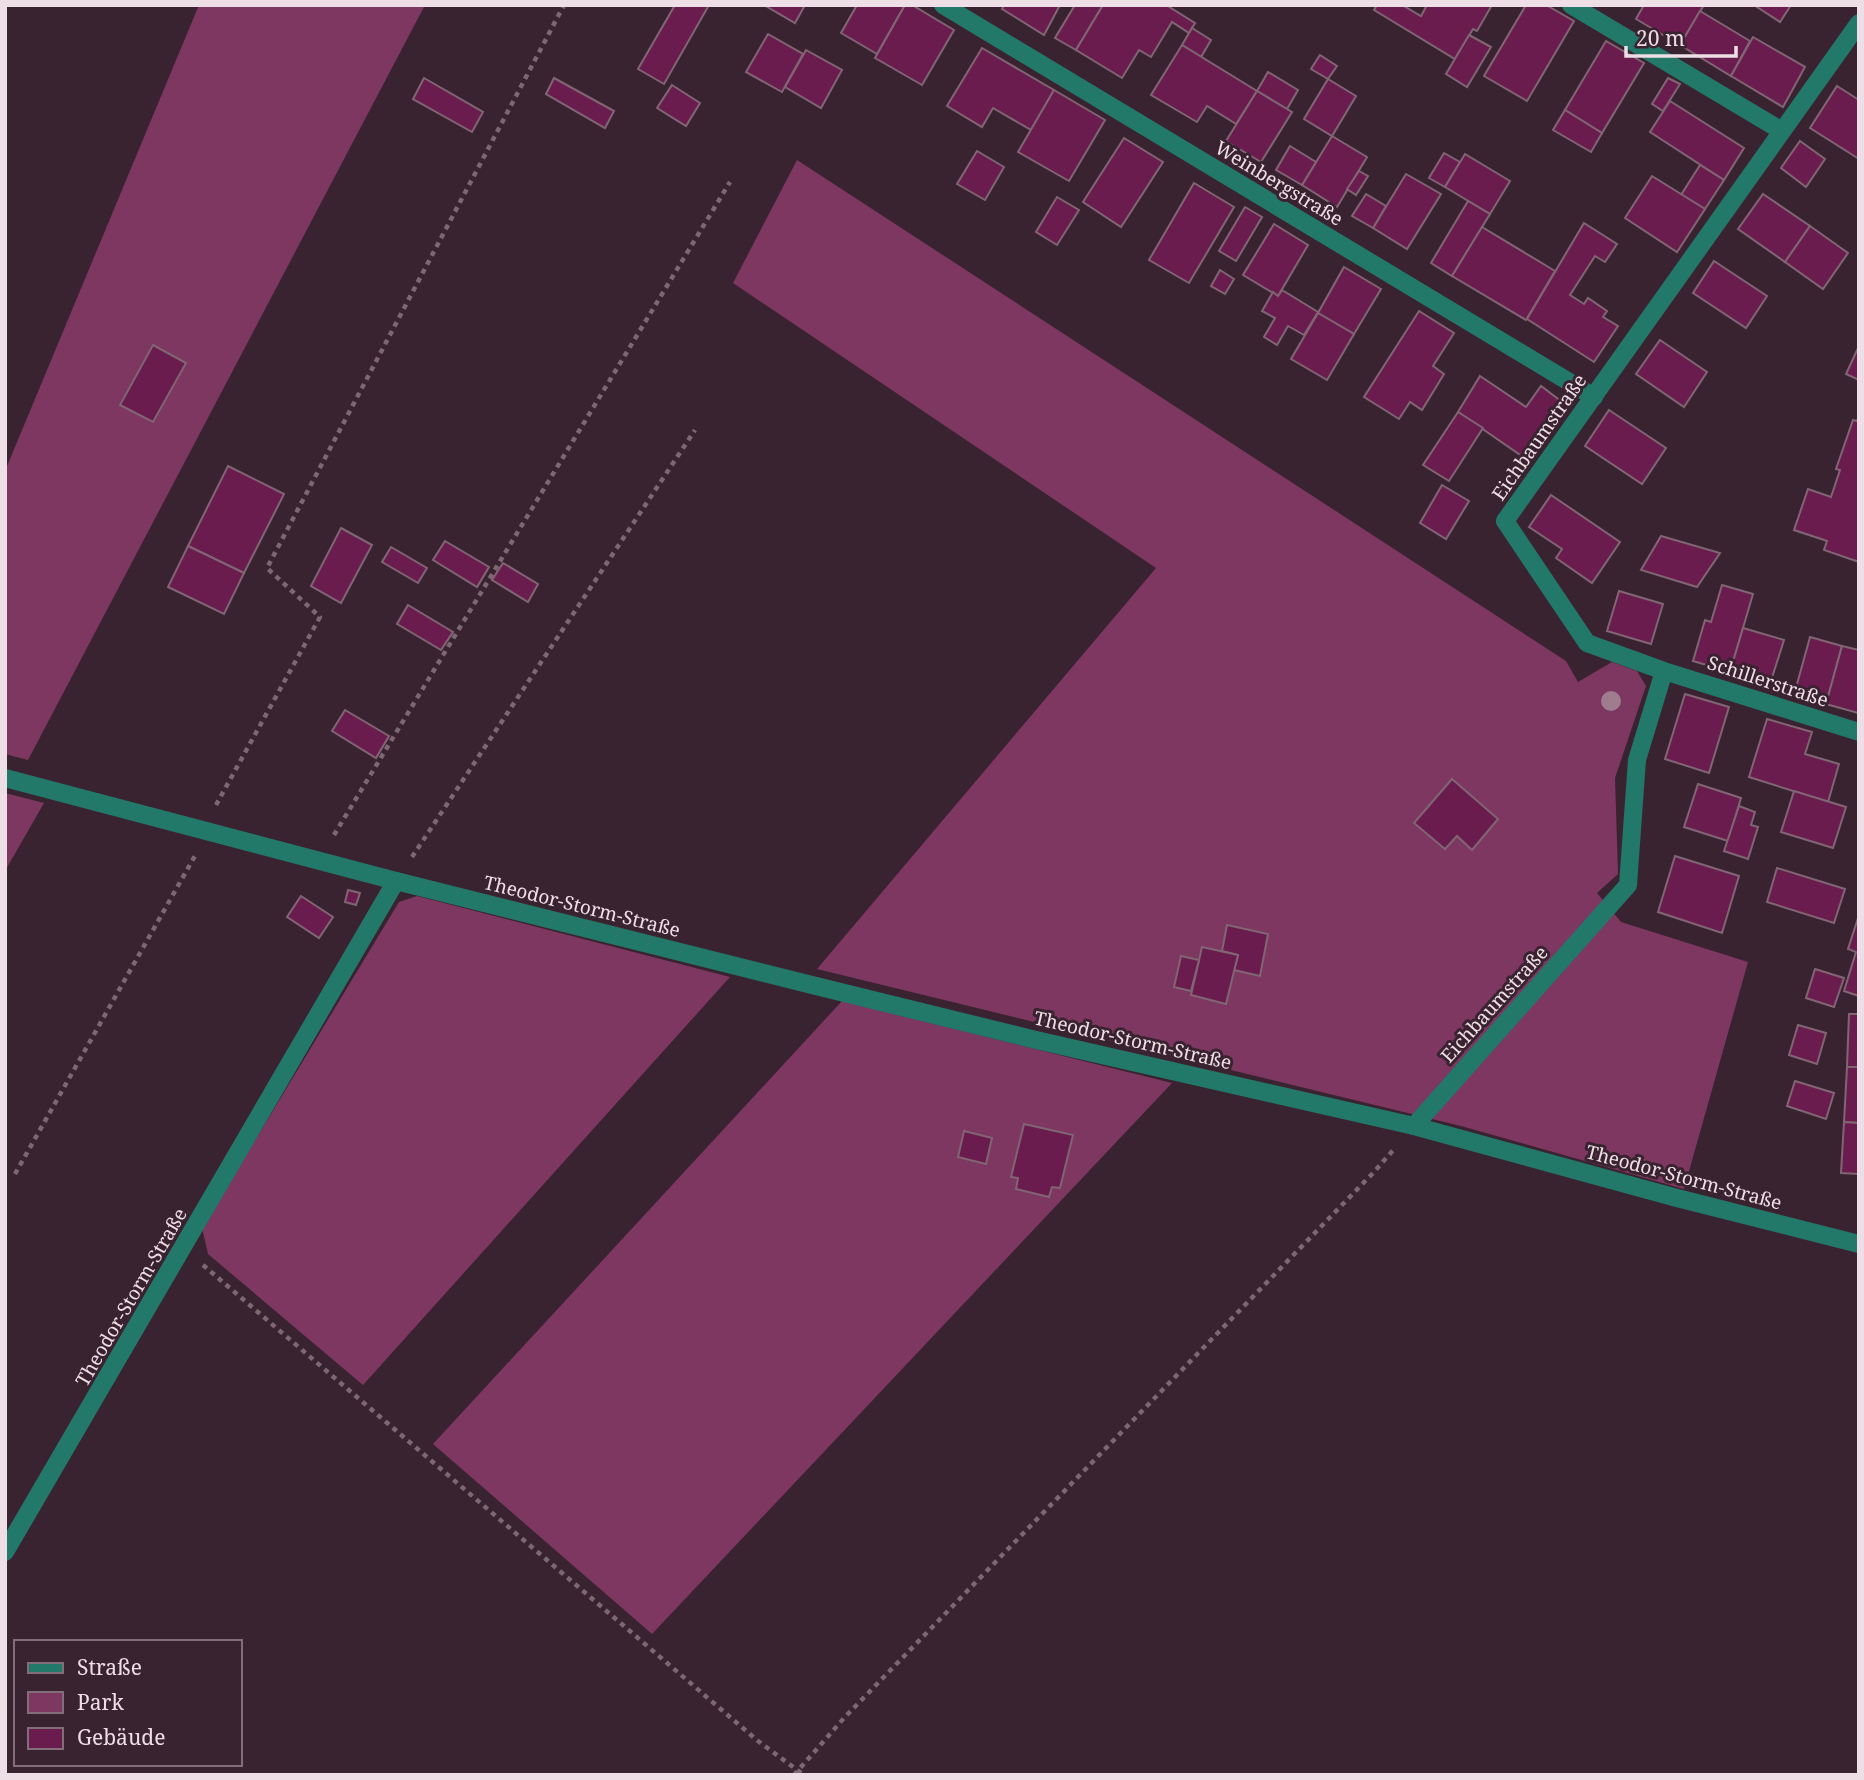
<svg xmlns="http://www.w3.org/2000/svg" width="1864" height="1780" viewBox="0 0 1864 1780" font-family="'Noto Serif',serif">
	<style>
		.green { fill: #7d3760 }
		.building { fill: #6b1c4e; stroke: #806573; stroke-width: 2 }
		.lines { fill: none; stroke-linecap: round; stroke-linejoin: round }
		.path { stroke: #7c6772; stroke-width: 4.5; stroke-dasharray: 5 5; stroke-linecap: butt }
		.service { stroke: #227869; stroke-width: 18 }
		.minor { stroke: #227869; stroke-width: 18 }
		.tree { fill: #a07c8f }
		.labels { text-anchor: middle; stroke-width: 6; stroke-linejoin: round; paint-order: stroke }
		.street-label { font-size: 19px; fill: #eedee6; stroke: #3a2330 }
	</style>
	<rect width="100%" height="100%" fill="#3a2330"/>
	<g class="green">
		<polygon points="199,5 425,5 28,760 5,754 5,471"/>
		<polygon points="797,160 1566,661 1578,682 1612,662 1637,671 1646,686 1615,778 1618,874 1597,893 1621,922 1748,962 1684,1189 1461,1126 817,969 1156,568 733,283"/>
		<polygon points="5,793 44,803 5,871"/>
		<polygon points="417,896 730,977 363,1385 208,1254 202,1228 399,902"/>
		<polygon points="842,1001 1172,1083 652,1634 433,1444"/>
	</g>
	<g class="building">
		<polygon points="675,5 709,5 664,84 638,69"/>
		<polygon points="764,5 805,5 795,23"/>
		<polygon points="857,5 905,5 877,54 841,33"/>
		<polygon points="905,5 912,5 954,30 922,85 875,58"/>
		<polygon points="1004,5 1060,5 1044,35 1002,9"/>
		<polygon points="1075,5 1103,5 1076,50 1055,38"/>
		<polygon points="1103,5 1166,5 1195,23 1189,33 1172,22 1151,57 1139,50 1122,78 1076,50"/>
		<polygon points="1377,5 1402,5 1421,16 1427,5 1492,5 1477,31 1473,29 1455,59 1374,10"/>
		<polygon points="1526,5 1546,5 1574,21 1527,101 1484,76"/>
		<polygon points="1644,5 1704,5 1680,45 1636,19"/>
		<polygon points="1754,5 1791,5 1780,22"/>
		<polygon points="1700,11 1750,41 1731,76 1680,45"/>
		<polygon points="1192,28 1211,40 1201,57 1182,45"/>
		<polygon points="768,34 803,54 782,92 746,72"/>
		<polygon points="1469,35 1491,47 1467,87 1446,74"/>
		<polygon points="1753,37 1805,67 1783,107 1731,76"/>
		<polygon points="1606,41 1644,63 1602,133 1565,110"/>
		<polygon points="1182,45 1257,91 1236,124 1207,106 1197,122 1151,95"/>
		<polygon points="982,48 1054,90 1031,130 993,108 982,127 947,106"/>
		<polygon points="806,50 842,70 821,108 785,87"/>
		<polygon points="1320,55 1337,66 1328,79 1311,69"/>
		<polygon points="1268,72 1298,90 1287,109 1257,91"/>
		<polygon points="424,78 483,112 472,132 413,99"/>
		<polygon points="554,78 614,111 605,128 546,94"/>
		<polygon points="1668,78 1680,84 1663,111 1652,104"/>
		<polygon points="1328,79 1356,96 1332,136 1304,119"/>
		<polygon points="672,85 700,103 686,126 657,108"/>
		<polygon points="1837,86 1859,100 1859,159 1810,128"/>
		<polygon points="1054,90 1105,120 1069,181 1018,152"/>
		<polygon points="1257,91 1292,112 1261,162 1226,141"/>
		<polygon points="1670,101 1744,148 1724,180 1650,132"/>
		<polygon points="1565,110 1602,133 1591,152 1553,130"/>
		<polygon points="1332,136 1367,157 1337,207 1302,185"/>
		<polygon points="1124,138 1163,162 1121,227 1083,202"/>
		<polygon points="1800,141 1825,159 1806,187 1781,168"/>
		<polygon points="1290,146 1316,162 1302,185 1276,170"/>
		<polygon points="977,151 1004,167 985,200 957,184"/>
		<polygon points="1444,153 1460,162 1445,187 1429,178"/>
		<polygon points="1465,154 1510,181 1490,214 1445,187"/>
		<polygon points="1700,165 1724,180 1705,209 1681,195"/>
		<polygon points="1359,171 1368,176 1356,195 1347,189"/>
		<polygon points="1406,174 1441,194 1407,249 1373,228"/>
		<polygon points="1652,176 1705,209 1677,252 1625,218"/>
		<polygon points="1194,183 1234,207 1189,283 1149,260"/>
		<polygon points="1366,194 1386,206 1373,228 1352,216"/>
		<polygon points="1763,194 1810,226 1785,262 1738,229"/>
		<polygon points="1057,197 1079,210 1057,245 1036,232"/>
		<polygon points="1468,201 1490,214 1452,276 1431,263"/>
		<polygon points="1245,207 1262,217 1236,261 1219,251"/>
		<polygon points="1584,223 1617,244 1605,262 1595,256 1570,295 1584,304 1588,298 1607,311 1603,317 1618,326 1594,362 1527,319"/>
		<polygon points="1274,224 1308,245 1278,296 1243,275"/>
		<polygon points="1810,226 1848,253 1823,289 1785,262"/>
		<polygon points="1482,227 1555,271 1526,320 1452,276"/>
		<polygon points="1714,261 1767,296 1746,328 1693,293"/>
		<polygon points="1344,267 1381,289 1354,334 1318,313"/>
		<polygon points="1220,270 1234,279 1225,294 1211,286"/>
		<polygon points="1282,290 1318,312 1304,335 1288,326 1277,345 1264,337 1275,318 1262,311 1273,292 1278,296"/>
		<polygon points="1419,311 1454,333 1433,366 1444,374 1422,410 1410,402 1399,419 1364,397"/>
		<polygon points="1318,313 1354,334 1327,380 1291,359"/>
		<polygon points="1660,340 1707,372 1684,407 1636,374"/>
		<polygon points="153,345 186,363 153,422 120,405"/>
		<polygon points="1859,346 1859,380 1846,374"/>
		<polygon points="1480,376 1526,407 1541,386 1566,405 1526,459 1458,412"/>
		<polygon points="1609,410 1666,448 1642,484 1585,446"/>
		<polygon points="1458,412 1483,428 1449,481 1423,465"/>
		<polygon points="1859,416 1859,562 1824,550 1827,541 1794,530 1808,489 1831,497 1840,470 1836,469 1853,420 1857,421"/>
		<polygon points="228,466 284,494 244,573 188,546"/>
		<polygon points="1442,485 1469,501 1446,539 1420,523"/>
		<polygon points="1551,495 1620,542 1592,583 1556,558 1562,549 1529,527"/>
		<polygon points="341,528 372,545 341,603 311,586"/>
		<polygon points="1661,536 1720,553 1697,587 1641,570"/>
		<polygon points="445,541 489,567 477,587 433,560"/>
		<polygon points="188,546 244,573 224,614 168,587"/>
		<polygon points="391,547 427,568 418,583 382,562"/>
		<polygon points="503,563 538,584 528,602 492,580"/>
		<polygon points="1722,585 1753,594 1730,672 1693,661 1705,620 1711,622"/>
		<polygon points="1619,591 1663,604 1651,644 1607,631"/>
		<polygon points="408,605 453,632 441,650 397,624"/>
		<polygon points="1743,628 1784,640 1770,684 1730,672"/>
		<polygon points="1810,637 1842,646 1826,704 1794,695"/>
		<polygon points="1842,646 1859,650 1858,713 1826,704"/>
		<polygon points="1685,694 1729,707 1709,773 1665,759"/>
		<polygon points="345,710 389,736 376,758 332,731"/>
		<polygon points="1767,719 1812,732 1805,754 1839,764 1828,802 1749,777"/>
		<polygon points="1452,779 1498,819 1472,850 1457,836 1445,849 1414,823"/>
		<polygon points="1698,784 1741,798 1728,841 1684,827"/>
		<polygon points="1794,791 1846,807 1833,848 1781,832"/>
		<polygon points="1739,806 1755,812 1751,825 1758,827 1748,859 1724,851"/>
		<polygon points="1675,856 1739,876 1722,933 1658,912"/>
		<polygon points="1777,868 1845,889 1834,923 1767,902"/>
		<polygon points="348,890 360,893 356,905 345,902"/>
		<polygon points="301,896 333,917 319,938 287,917"/>
		<polygon points="1859,915 1859,996 1844,991 1856,952 1848,949"/>
		<polygon points="1227,925 1268,934 1260,976 1234,970 1238,955 1222,951"/>
		<polygon points="1202,947 1238,955 1226,1004 1191,995"/>
		<polygon points="1181,956 1199,960 1191,991 1174,987"/>
		<polygon points="1815,969 1844,978 1834,1007 1806,998"/>
		<polygon points="1849,1014 1859,1014 1859,1067 1847,1067"/>
		<polygon points="1798,1025 1826,1033 1817,1064 1789,1055"/>
		<polygon points="1847,1067 1859,1067 1859,1123 1844,1122"/>
		<polygon points="1795,1081 1834,1093 1826,1119 1787,1106"/>
		<polygon points="1844,1122 1859,1123 1859,1174 1841,1173"/>
		<polygon points="1024,1124 1073,1135 1060,1188 1052,1187 1049,1197 1016,1189 1018,1178 1011,1177"/>
		<polygon points="964,1131 992,1138 986,1164 958,1157"/>
	</g>
	<g class="lines">
		<g class="path">
			<polyline points="216,805 320,617 267,568 564,5"/>
			<polyline points="334,835 730,182"/>
			<polyline points="412,857 695,430"/>
			<polyline points="15,1174 196,854"/>
			<polyline points="203,1265 758,1741 804,1775"/>
			<polyline points="794,1775 844,1718 1374,1172 1395,1148"/>
		</g>
		<polyline class="service" points="5,1552 396,881"/>
		<g class="minor">
			<polyline points="943,5 1594,397"/>
			<polyline points="1571,5 1782,131"/>
			<polyline points="1859,23 1505,521 1587,643 1664,671 1859,732"/>
			<polyline points="5,778 396,881 816,986 1036,1040 1414,1126 1677,1198 1859,1244"/>
			<polyline points="1414,1126 1628,885 1637,760 1664,671"/>
		</g>
	</g>
	<circle class="tree" cx="1611" cy="701" r="10"/>
	<g class="labels">
		<g class="street-label">
			<text transform="translate(1279 183) rotate(31)" y="7">Weinbergstraße</text>
			<text transform="translate(1539 437) rotate(-55)" y="7">Eichbaumstraße</text>
			<text transform="translate(1768 681) rotate(18)" y="7">Schillerstraße</text>
			<text transform="translate(582 906) rotate(14)" y="7">Theodor-Storm-Straße</text>
			<text transform="translate(1494 1004) rotate(-48)" y="7">Eichbaumstraße</text>
			<text transform="translate(1133 1040) rotate(13)" y="7">Theodor-Storm-Straße</text>
			<text transform="translate(1684 1177) rotate(15)" y="7">Theodor-Storm-Straße</text>
			<text transform="translate(131 1297) rotate(-60)" y="7">Theodor-Storm-Straße</text>
		</g>
	</g>
	<rect width="1864" height="1780" fill="none" stroke="#eedee6" stroke-width="14"/>
	<rect x="14" y="1640" width="228" height="126" fill="#3a2330" stroke="#826e79" stroke-width="2"/>
	<rect x="28" y="1663" width="35" height="10" fill="#227869" stroke="#826e79" stroke-width="2"/>
	<text x="77" y="1675" font-size="21" fill="#eedee6">Straße</text>
	<rect x="28" y="1692" width="35" height="21" fill="#7d3760" stroke="#826e79" stroke-width="2"/>
	<text x="77" y="1710" font-size="21" fill="#eedee6">Park</text>
	<rect x="28" y="1728" width="35" height="21" fill="#6b1c4e" stroke="#826e79" stroke-width="2"/>
	<text x="77" y="1745" font-size="21" fill="#eedee6">Gebäude</text>
	<path d="M1626 46v10h110v-10" fill="none" stroke="#eedee6" stroke-width="3.5"/>
	<text x="1636" y="46" font-size="21" fill="#eedee6" stroke="#3a2330" stroke-width="5" paint-order="stroke">20 m</text>
</svg>
